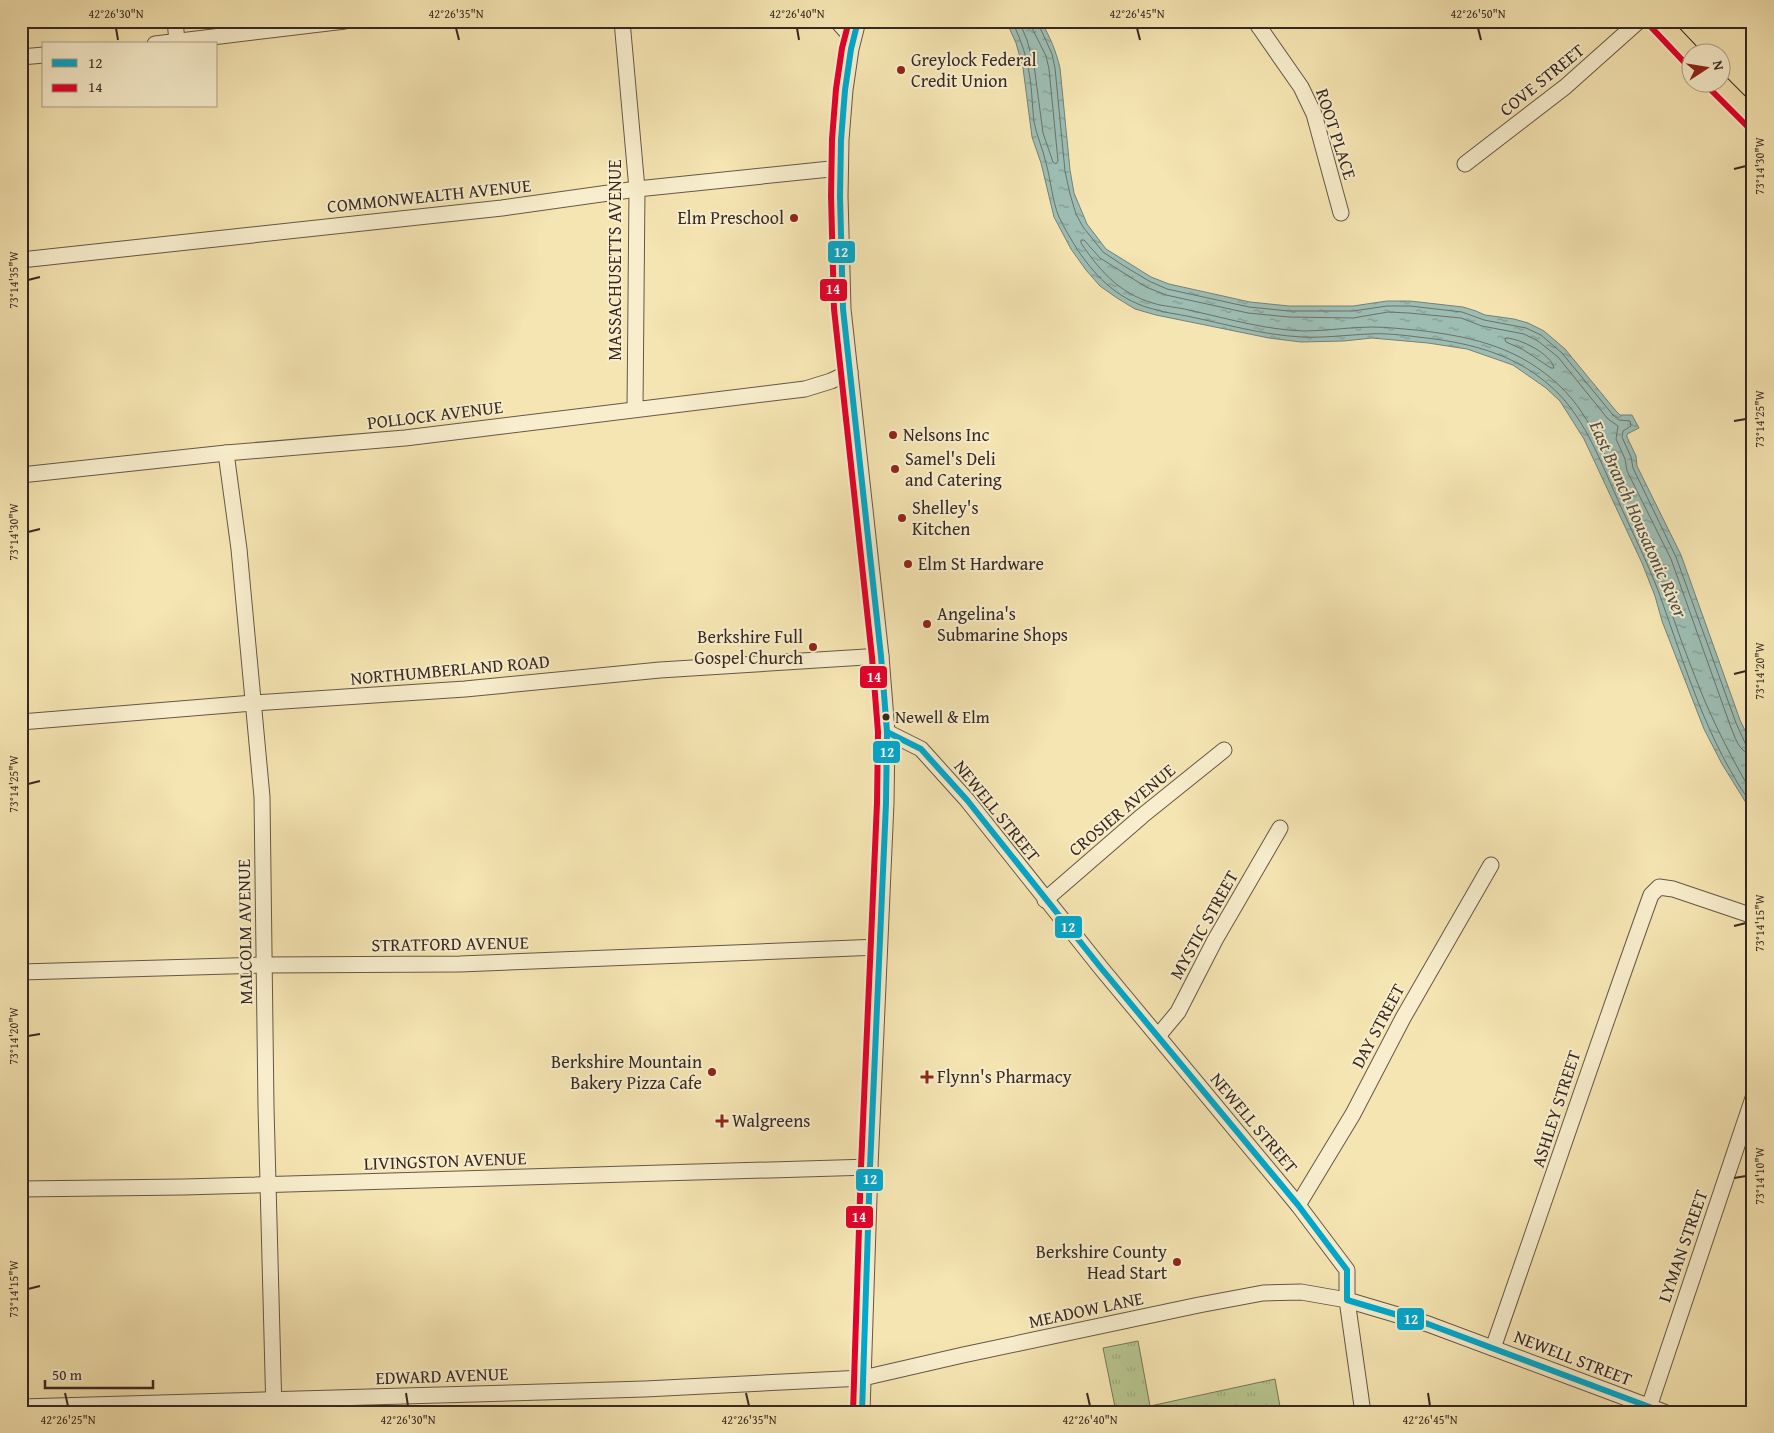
<svg xmlns="http://www.w3.org/2000/svg" width="1774" height="1433" viewBox="0 0 1774 1433" font-family="'Gentium Book Plus',serif">
	<style>
		.park { fill: url(#park-tufts); stroke: #777758 }
		.water { fill: url(#water-ripples); stroke: #748179 }
		.lines { fill: none; stroke-linecap: round; stroke-linejoin: round }
		.shore { stroke: #6a726a; stroke-width: 1 }
		.minor-casing { stroke: #665746; stroke-width: 17 }
		.highway-casing { stroke: #372822; stroke-width: 24 }
		.minor { stroke: #f8eecd; stroke-width: 15 }
		.highway { stroke: #f5e5b2; stroke-width: 22 }
		.bus-1-casing { stroke: #f8eecd; stroke-width: 10 }
		.bus-2-casing { stroke: #f8eecd; stroke-width: 10 }
		.bus-1 { stroke: #00a9ce; stroke-width: 6 }
		.bus-2 { stroke: #e4002b; stroke-width: 6 }
		.ticks { fill: none; stroke: #372822; stroke-width: 2 }
		.poi-dot { fill: #8f2418; stroke: #f8eecd; stroke-width: 2 }
		.bus-dot { fill: #372822; stroke: #f8eecd; stroke-width: 2 }
		.labels { text-anchor: middle; stroke-width: 4; stroke-linejoin: round; paint-order: stroke }
		.bus-label { font-size: 17px; fill: #372822; stroke: #f8eecd; text-anchor: start }
		.poi-label { font-size: 18px; fill: #372822; stroke: #f8eecd; text-anchor: start }
		.street-label { font-size: 18px; fill: #372822; stroke: #f8eecd }
		.water-label { font-size: 19px; font-style: italic; fill: #504d46; stroke: #f8eecd }
		.line-badge { stroke: #f8eecd; stroke-width: 2 }
		.badge-label { font-size: 14px; text-anchor: middle; font-weight: bold; fill: #fff }
		.neatline { fill: none; stroke: #372822; stroke-width: 2 }
		.ticks-label { font-size: 12px; text-anchor: middle; fill: #372822 }
	</style>
	<defs>
		<pattern id="park-tufts" width="24" height="20" patternUnits="userSpaceOnUse" patternTransform="scale(1.25)"><rect width="24" height="20" fill="#b7c68f"/><path d="M3 7l-1-3M5 7V3M7 7l1-3M15 17l-1-3M17 17v-4M19 17l1-3" fill="none" stroke="#9eaa7b"/></pattern>
		<pattern id="water-ripples" width="26" height="14" patternUnits="userSpaceOnUse" patternTransform="scale(1.25)"><rect width="26" height="14" fill="#9dbdb3"/><path d="M2 4q2-2 4 0t4 0M15 11q2-2 4 0t4 0" fill="none" stroke="#819a91"/></pattern>
	</defs>
	<rect width="100%" height="100%" fill="#f5e5b2"/>
	<filter id="stains"><feTurbulence type="fractalNoise" baseFrequency=".004" numOctaves="4"/><feColorMatrix values="0 0 0 0 .2 0 0 0 0 .09 0 0 0 0 .02 0 0 0 .5 -.17"/></filter>
	<radialGradient id="worn" r=".72"><stop offset=".6" stop-color="#630" stop-opacity="0"/><stop offset="1" stop-color="#630" stop-opacity=".3"/></radialGradient>
	<polygon class="park" points="1138,1341 1150,1406 1275,1379 1281,1412 1116,1412 1103,1348"/>
	<path class="water" d="M 1006,21 L 1041,21 C 1050,37 1056,51 1060,68 L 1070,170 L 1074,193 L 1087,224 L 1106,249 L 1127,262 L 1151,277 L 1169,284 L 1250,302 L 1289,306 L 1353,306 L 1387,301 L 1410,301 L 1463,307 L 1476,311 L 1485,315 L 1514,319 L 1528,323 L 1544,331 L 1565,349 L 1616,411 L 1620,415 L 1632,415 L 1639,428 L 1627,434 L 1627,437 L 1636,456 L 1637,466 L 1681,555 L 1740,720 L 1753,747 L 1753,814 L 1722,764 L 1704,729 L 1662,621 L 1655,596 L 1642,563 L 1584,439 L 1560,401 L 1546,388 L 1513,365 L 1467,349 L 1428,343 L 1372,338 L 1344,341 L 1301,342 L 1269,338 L 1156,315 L 1135,309 L 1117,298 L 1100,286 L 1086,270 L 1071,249 L 1054,217 L 1041,163 L 1032,137 L 1023,68 L 1016,43 Z"/>
	<g class="lines">
		<g class="shore">
			<path d="M 1012,21 C 1019,36 1025,51 1028,67 C 1032,85 1032,104 1034,122 C 1037,137 1043,149 1046,163 C 1051,181 1052,200 1059,217 C 1064,228 1071,239 1077,249 C 1097,279 1121,302 1157,310 C 1167,313 1177,314 1187,316 C 1225,324 1263,335 1302,337 C 1324,338 1347,335 1369,334 C 1385,333 1402,335 1418,337 C 1465,342 1511,352 1548,384 C 1583,413 1599,458 1617,498 C 1631,530 1647,561 1659,593 C 1685,665 1707,743 1753,806"/>
			<polyline points="1019,21 1027,40 1034,65 1043,133 1053,162 1056,164 1058,161 1049,69 1046,56 1032,28 1031,21"/>
			<polyline points="1037,21 1052,54 1055,68 1065,171 1070,194 1076,214 1083,227 1103,252 1124,266 1149,281 1167,289 1249,307 1289,311 1353,311 1387,306 1410,306 1462,312 1484,320 1526,328 1541,335 1562,353 1613,415 1619,420 1630,421 1631,426 1623,431 1622,437 1631,457 1633,468 1676,557 1736,723 1746,745 1753,748"/>
			<path d="M 1507,338 C 1521,339 1551,354 1554,368 L 1551,368 L 1522,349 L 1506,342 L 1505,339 Z"/>
			<path d="M 1753,755 C 1738,753 1735,736 1730,725 L 1671,559 L 1627,471 L 1625,459 L 1616,439 L 1618,426 L 1608,419 L 1558,357 L 1538,341 L 1524,334 L 1482,326 L 1461,318 L 1409,313 L 1388,312 L 1353,318 L 1289,317 L 1248,313 L 1166,295 L 1146,287 L 1100,258 L 1084,240 L 1081,240 L 1081,243 C 1102,274 1122,296 1160,305 C 1171,307 1182,308 1193,311 C 1229,319 1267,330 1304,331 C 1327,331 1349,327 1372,327 C 1387,327 1402,329 1416,330 C 1467,336 1512,345 1552,379 C 1590,410 1607,460 1626,504 C 1639,532 1653,560 1664,589 C 1668,598 1670,607 1673,617 C 1682,644 1693,672 1704,699 C 1718,732 1735,764 1753,795"/>
		</g>
		<g class="minor-casing">
			<g id="minor">
				<polyline points="175,21 177,41"/>
				<polyline points="622,21 637,189 635,409"/>
				<polyline points="837,21 853,39"/>
				<polyline points="858,21 851,49 845,90 841,140 840,196 843,309 881,656 887,732 886,803 870,1167 862,1412"/>
				<polyline points="1255,21 1301,87 1314,114 1341,213"/>
				<polyline points="155,44 345,21"/>
				<polyline points="21,57 44,55"/>
				<polyline points="1465,164 1565,87 1639,21"/>
				<polyline points="21,260 502,208 637,189 840,168"/>
				<polyline points="226,453 239,549 262,797 266,1107 274,1412"/>
				<polyline points="21,475 226,453 405,438 805,389 831,381 850,372"/>
				<polyline points="21,722 253,703 465,689 660,670 881,656"/>
				<polyline points="887,732 921,749 967,800 1101,968 1298,1205 1347,1270 1347,1300 1362,1406"/>
				<polyline points="1045,900 1142,816 1224,750"/>
				<polyline points="21,972 263,965 460,964 879,947"/>
				<polyline points="1158,1036 1178,1012 1215,940 1280,828"/>
				<polyline points="21,1189 184,1187 870,1167"/>
				<polyline points="1298,1205 1353,1114 1403,1018 1491,865"/>
				<path d="M 1493,1348 C 1546,1197 1597,1045 1651,895 L 1659,887 L 1673,889 L 1753,916"/>
				<polyline points="21,1407 645,1389 863,1378 963,1355 1199,1305 1263,1293 1301,1292 1347,1300 1428,1324 1664,1412"/>
				<polyline points="1649,1407 1753,1098"/>
			</g>
		</g>
		<g class="highway-casing">
			<g id="highway">
				<polyline points="1657,21 1692,58"/>
				<polyline points="1715,82 1753,120"/>
			</g>
		</g>
		<use href="#minor" class="minor"/>
		<use href="#highway" class="highway"/>
		<g class="bus-1-casing">
			<g id="bus-1">
				<polyline points="858,21 851,49 845,90 841,140 840,196 843,309 881,656 887,732 886,803 870,1167 862,1412"/>
				<polyline points="887,732 921,749 967,800 1101,968 1298,1205 1347,1270 1347,1300 1428,1324 1663,1412"/>
			</g>
		</g>
		<g class="bus-2-casing">
			<g id="bus-2">
				<polyline points="849,21 842,48 836,89 832,139 831,196 834,309 872,657 878,732 877,803 861,1167 853,1412"/>
				<polyline points="1651,27 1686,64"/>
				<polyline points="1709,88 1747,126"/>
			</g>
		</g>
		<use href="#bus-1" class="bus-1"/>
		<use href="#bus-2" class="bus-2"/>
	</g>
	<path class="ticks" d="M 116,28 L 118,40M 456,28 L 459,40M 797,28 L 799,40M 1137,28 L 1140,40M 1478,28 L 1481,40M 1734,169 L 1746,166M 28,280 L 40,277M 1734,421 L 1746,419M 28,532 L 40,529M 1734,674 L 1746,671M 28,784 L 40,781M 1734,926 L 1746,923M 28,1036 L 40,1034M 1734,1178 L 1746,1176M 28,1289 L 40,1286M 65,1393 L 68,1406M 406,1393 L 408,1406M 746,1393 L 749,1406M 1087,1393 L 1090,1406M 1428,1393 L 1430,1406"/>
	<g class="poi-dot">
		<circle cx="901" cy="70" r="5"/>
		<circle cx="794" cy="218" r="5"/>
		<circle cx="893" cy="435" r="5"/>
		<circle cx="895" cy="469" r="5"/>
		<circle cx="902" cy="518" r="5"/>
		<circle cx="908" cy="564" r="5"/>
		<circle cx="927" cy="624" r="5"/>
		<circle cx="813" cy="647" r="5"/>
		<circle cx="712" cy="1072" r="5"/>
		<path d="M924.5 1069.5h5v5h5v5h-5v5h-5v-5h-5v-5h5z"/>
		<path d="M719.5 1113.5h5v5h5v5h-5v5h-5v-5h-5v-5h5z"/>
		<circle cx="1177" cy="1262" r="5"/>
	</g>
	<circle class="bus-dot" cx="886" cy="717" r="4.5"/>
	<g class="labels">
		<g class="bus-label">
			<text x="895" y="723">Newell &amp; Elm</text>
		</g>
		<g class="poi-label">
			<text x="911" y="66">Greylock Federal<tspan x="911" dy="21">Credit Union</tspan></text>
			<text x="784" y="224" text-anchor="end">Elm Preschool</text>
			<text x="903" y="441">Nelsons Inc</text>
			<text x="905" y="465">Samel's Deli<tspan x="905" dy="21">and Catering</tspan></text>
			<text x="912" y="514">Shelley's<tspan x="912" dy="21">Kitchen</tspan></text>
			<text x="918" y="570">Elm St Hardware</text>
			<text x="937" y="620">Angelina's<tspan x="937" dy="21">Submarine Shops</tspan></text>
			<text x="803" y="643" text-anchor="end">Berkshire Full<tspan x="803" dy="21">Gospel Church</tspan></text>
			<text x="702" y="1068" text-anchor="end">Berkshire Mountain<tspan x="702" dy="21">Bakery Pizza Cafe</tspan></text>
			<text x="937" y="1083">Flynn's Pharmacy</text>
			<text x="732" y="1127">Walgreens</text>
			<text x="1167" y="1258" text-anchor="end">Berkshire County<tspan x="1167" dy="21">Head Start</tspan></text>
		</g>
		<g class="street-label">
			<text transform="translate(1542 80) rotate(-39)" y="6">COVE STREET</text>
			<text transform="translate(1336 134) rotate(72)" y="6">ROOT PLACE</text>
			<text transform="translate(429 196) rotate(-6)" y="6">COMMONWEALTH AVENUE</text>
			<text transform="translate(615 260) rotate(-90)" y="6">MASSACHUSETTS AVENUE</text>
			<text transform="translate(435 415) rotate(-7)" y="6">POLLOCK AVENUE</text>
			<text transform="translate(450 670) rotate(-5)" y="6">NORTHUMBERLAND ROAD</text>
			<text transform="translate(1122 810) rotate(-40)" y="6">CROSIER AVENUE</text>
			<text transform="translate(997 811) rotate(51)" y="6">NEWELL STREET</text>
			<text transform="translate(1204 925) rotate(-61)" y="6">MYSTIC STREET</text>
			<text transform="translate(245 932) rotate(-91)" y="6">MALCOLM AVENUE</text>
			<text transform="translate(450 944) rotate(-1)" y="6">STRATFORD AVENUE</text>
			<text transform="translate(1378 1026) rotate(-62)" y="6">DAY STREET</text>
			<text transform="translate(1556 1109) rotate(-72)" y="6">ASHLEY STREET</text>
			<text transform="translate(1254 1123) rotate(50)" y="6">NEWELL STREET</text>
			<text transform="translate(445 1161) rotate(-2)" y="6">LIVINGSTON AVENUE</text>
			<text transform="translate(1683 1246) rotate(-71)" y="6">LYMAN STREET</text>
			<text transform="translate(1086 1310) rotate(-12)" y="6">MEADOW LANE</text>
			<text transform="translate(1573 1358) rotate(21)" y="6">NEWELL STREET</text>
			<text transform="translate(442 1376) rotate(-2)" y="6">EDWARD AVENUE</text>
		</g>
		<g class="water-label">
			<text transform="translate(1639 519) rotate(66)" y="7">East Branch Housatonic River</text>
		</g>
	</g>
	<g class="line-badge">
		<rect x="827" y="240" width="29" height="24" rx="5" fill="#00a9ce"/>
		<rect x="819" y="278" width="29" height="24" rx="5" fill="#e4002b"/>
		<rect x="859" y="665" width="29" height="24" rx="5" fill="#e4002b"/>
		<rect x="872" y="740" width="29" height="24" rx="5" fill="#00a9ce"/>
		<rect x="1054" y="915" width="29" height="24" rx="5" fill="#00a9ce"/>
		<rect x="855" y="1168" width="29" height="24" rx="5" fill="#00a9ce"/>
		<rect x="845" y="1205" width="29" height="24" rx="5" fill="#e4002b"/>
		<rect x="1396" y="1307" width="29" height="24" rx="5" fill="#00a9ce"/>
	</g>
	<g class="badge-label">
		<text x="841" y="257">12</text>
		<text x="833" y="294">14</text>
		<text x="874" y="682">14</text>
		<text x="887" y="757">12</text>
		<text x="1068" y="932">12</text>
		<text x="870" y="1184">12</text>
		<text x="859" y="1222">14</text>
		<text x="1411" y="1324">12</text>
	</g>
	<rect width="1774" height="1433" fill="none" stroke="#f5e5b2" stroke-width="55"/>
	<rect x="42" y="42" width="175" height="65" fill="#f8eecd" stroke="#ab9f89"/>
	<rect x="52" y="59" width="25" height="8" fill="#00a9ce" stroke="#ab9f89"/>
	<text x="88" y="68" font-size="15" fill="#372822">12</text>
	<rect x="52" y="84" width="25" height="8" fill="#e4002b" stroke="#ab9f89"/>
	<text x="88" y="92" font-size="15" fill="#372822">14</text>
	<g transform="translate(1706 68) rotate(78)"><circle r="24" fill="#f8eecd" stroke="#ab9f89"/>
	<path d="M0-4L9 19L0 12L-9 19Z" fill="#8f2418"/>
	<text y="-8" font-size="14" font-weight="bold" text-anchor="middle" fill="#372822">N</text>
	</g>
	<path d="M45 1380v8h108v-8" fill="none" stroke="#372822" stroke-width="2.5"/>
	<text x="52" y="1380" font-size="15" fill="#372822" stroke="#f8eecd" stroke-width="4" paint-order="stroke">50 m</text>
	<rect x="28" y="28" width="1718" height="1378" class="neatline"/>
	<g class="ticks-label">
		<text x="116" y="18">42°26'30"N</text>
		<text x="456" y="18">42°26'35"N</text>
		<text x="797" y="18">42°26'40"N</text>
		<text x="1137" y="18">42°26'45"N</text>
		<text x="1478" y="18">42°26'50"N</text>
		<text transform="translate(1760 166) rotate(-90)" y="4">73°14'30"W</text>
		<text transform="translate(14 280) rotate(-90)" y="4">73°14'35"W</text>
		<text transform="translate(1760 419) rotate(-90)" y="4">73°14'25"W</text>
		<text transform="translate(14 532) rotate(-90)" y="4">73°14'30"W</text>
		<text transform="translate(1760 671) rotate(-90)" y="4">73°14'20"W</text>
		<text transform="translate(14 784) rotate(-90)" y="4">73°14'25"W</text>
		<text transform="translate(1760 923) rotate(-90)" y="4">73°14'15"W</text>
		<text transform="translate(14 1036) rotate(-90)" y="4">73°14'20"W</text>
		<text transform="translate(1760 1176) rotate(-90)" y="4">73°14'10"W</text>
		<text transform="translate(14 1289) rotate(-90)" y="4">73°14'15"W</text>
		<text x="68" y="1424">42°26'25"N</text>
		<text x="408" y="1424">42°26'30"N</text>
		<text x="749" y="1424">42°26'35"N</text>
		<text x="1090" y="1424">42°26'40"N</text>
		<text x="1430" y="1424">42°26'45"N</text>
	</g>
	<rect width="100%" height="100%" filter="url(#stains)"/>
	<rect width="100%" height="100%" fill="url(#worn)"/>
</svg>
